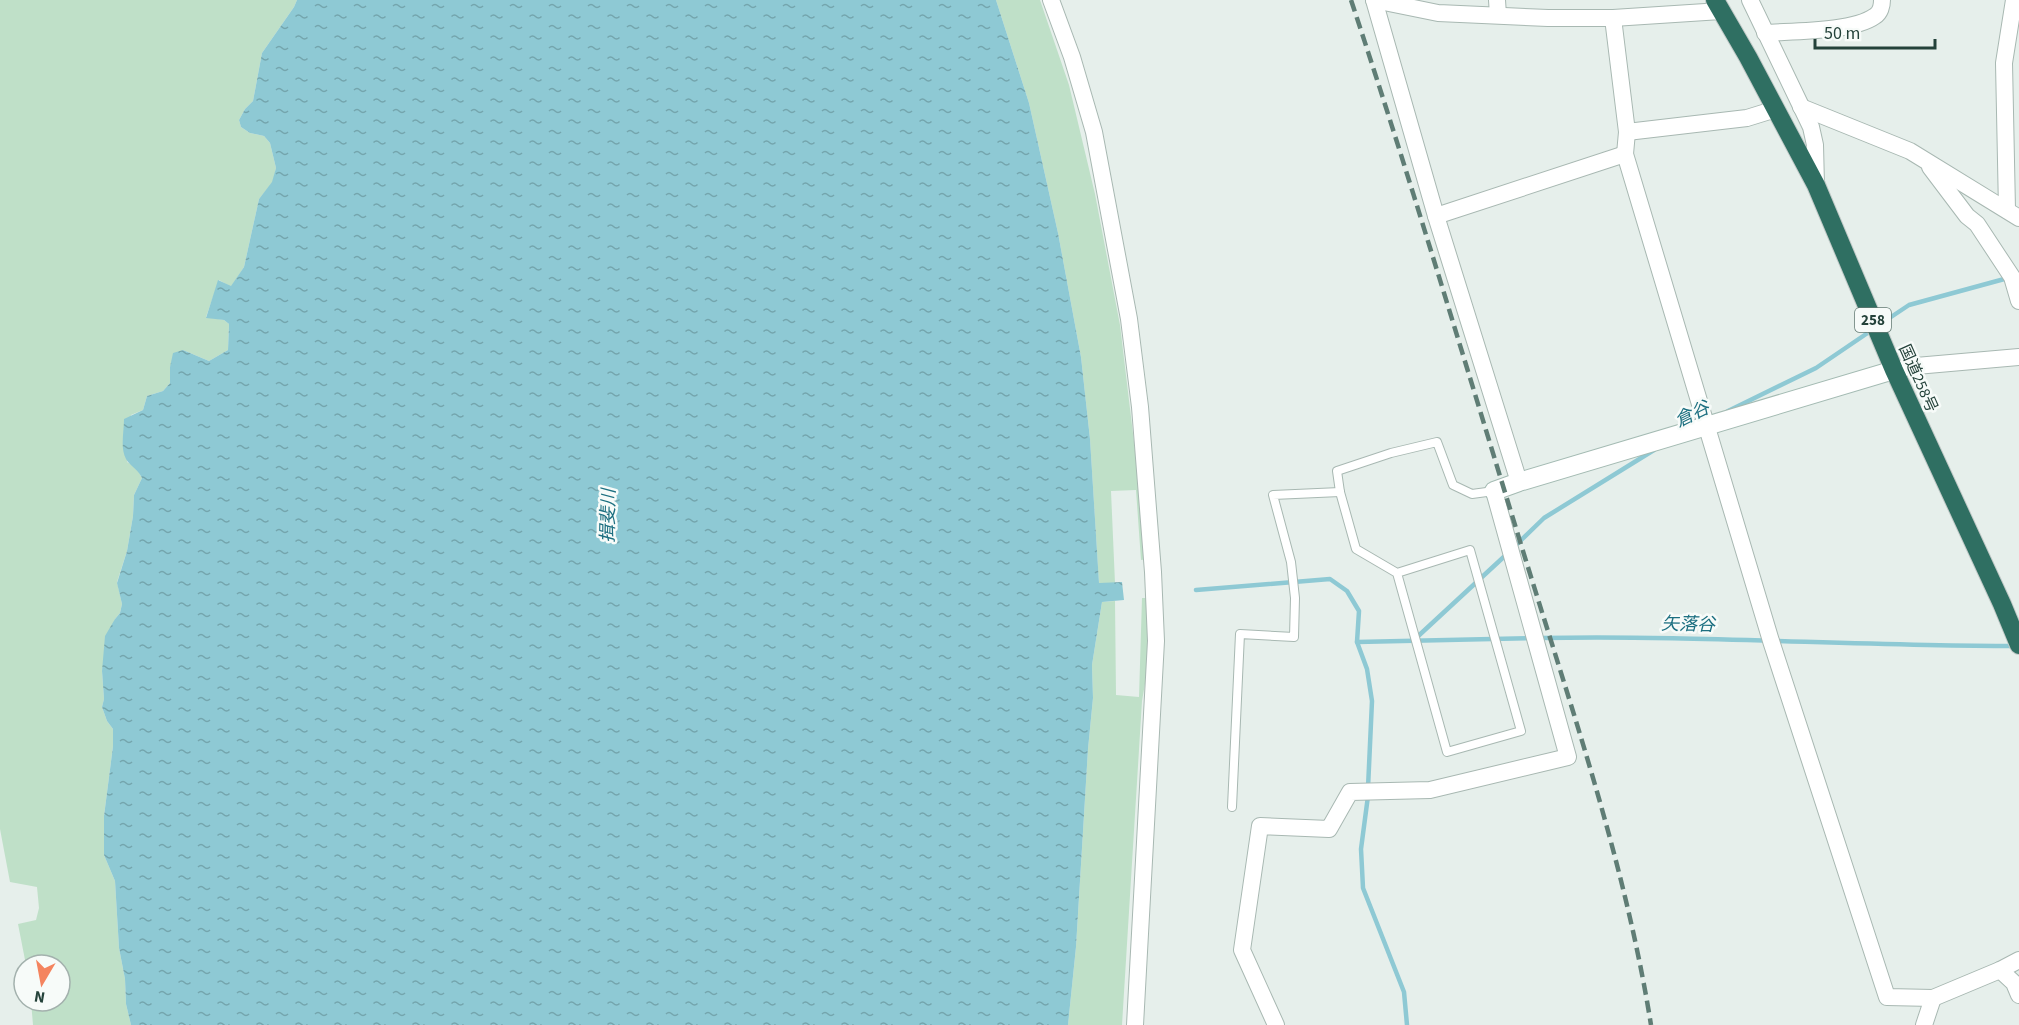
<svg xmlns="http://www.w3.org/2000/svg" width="2019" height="1025" viewBox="0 0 2019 1025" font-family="'Source Sans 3','Noto Sans JP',sans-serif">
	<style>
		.green { fill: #bfe0c8 }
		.water { fill: url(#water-ripples) }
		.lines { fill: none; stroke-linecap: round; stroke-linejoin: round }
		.stream { stroke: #8ec9d4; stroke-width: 4.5 }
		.lane-casing { stroke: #a8b8b2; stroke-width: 10 }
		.street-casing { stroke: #a8b8b2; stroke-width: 18 }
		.secondary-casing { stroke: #a4bbb3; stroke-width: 20 }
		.highway-casing { stroke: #c2cac8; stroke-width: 20 }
		.lane { stroke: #fff; stroke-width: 8 }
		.street { stroke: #fff; stroke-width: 16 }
		.secondary { stroke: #fff; stroke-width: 18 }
		.highway { stroke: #2f6f62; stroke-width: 18 }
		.rail { stroke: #5f7d75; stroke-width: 4.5; stroke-dasharray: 12 6; stroke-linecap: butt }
		.labels { text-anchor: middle; stroke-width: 5; stroke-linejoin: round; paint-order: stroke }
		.shield { fill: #f7fbf9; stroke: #637a73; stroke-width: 1.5 }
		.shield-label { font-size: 15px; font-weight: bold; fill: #24423a }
		.street-label { font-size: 16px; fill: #24423a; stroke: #f7fbf9 }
		.water-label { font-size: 18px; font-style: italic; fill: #1c6f80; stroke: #f7fbf9 }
	</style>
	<defs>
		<pattern id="water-ripples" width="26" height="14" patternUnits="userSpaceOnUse" patternTransform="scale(1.5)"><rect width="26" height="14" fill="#8ec9d4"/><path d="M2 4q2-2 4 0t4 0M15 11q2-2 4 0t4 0" fill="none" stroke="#74a5ad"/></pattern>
	</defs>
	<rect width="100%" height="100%" fill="#e6efeb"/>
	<g class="green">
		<polygon points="0,0 297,0 294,7 262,53 253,101 245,109 239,120 241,127 250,133 264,136 270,143 276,168 273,182 259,199 244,267 231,287 219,280 206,317 224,320 229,324 228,350 209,361 183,350 170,367 170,383 163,391 147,396 143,410 131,415 127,462 136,467 142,478 134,495 133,516 127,551 117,582 122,604 120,613 115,619 102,671 104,699 102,707 107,721 113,729 113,746 104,816 104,855 115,881 119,948 125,979 126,1004 131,1025 33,1025 31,1001 60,1001 60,965 26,965 18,924 36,920 39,908 37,887 10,882 0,829"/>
		<polygon points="996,0 1040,0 1069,85 1095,194 1120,325 1148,559 1141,560 1136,490 1111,491 1115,583 1099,584 1090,439 1081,357 1058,233 1029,103"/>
		<polygon points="1142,598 1149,598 1147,672 1142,701 1122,1025 1068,1025 1076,947 1088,749 1093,698 1092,665 1102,602 1115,601 1116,695 1139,697"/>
	</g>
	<path class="water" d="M 297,0 L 996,0 L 1029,103 L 1058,233 L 1081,357 L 1090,439 L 1099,583 L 1122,582 L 1124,600 L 1102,602 L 1092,665 L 1093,698 L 1088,749 L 1076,947 L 1068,1025 L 131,1025 L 126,1004 L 125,979 L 119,948 L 115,881 L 104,855 L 104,816 L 113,746 L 113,729 L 107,721 L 102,707 L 104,699 L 102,671 L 105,636 L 115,619 L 120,613 L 122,604 L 117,583 L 127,551 L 133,516 L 134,495 L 142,478 C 137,468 130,466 126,459 C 120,448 124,432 124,419 L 143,410 L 147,396 L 163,391 L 170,383 L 170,367 L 173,353 L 183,350 L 209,361 L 228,350 L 229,324 L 224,320 L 206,318 L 218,280 L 231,286 L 244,267 L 259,199 L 272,182 L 276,168 L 270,143 L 264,136 L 250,133 L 241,127 L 239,120 L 245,109 L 253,101 L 262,53 L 294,7 Z"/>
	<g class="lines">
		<g class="stream">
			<polyline points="1879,325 1909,305 2008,278"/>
			<polyline points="1728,411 1816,368 1872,330"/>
			<polyline points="1514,547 1544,518 1654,450"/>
			<polyline points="1196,590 1330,579 1347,591 1359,611 1357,642 1367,669 1372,701 1368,788"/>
			<path d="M 1540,638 C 1698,635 1856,646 2014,646"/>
			<polyline points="1415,639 1508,553"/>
			<polyline points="1357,642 1532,638"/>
			<polyline points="1368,796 1361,849 1363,888 1404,992 1407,1025"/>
		</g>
		<g class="lane-casing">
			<g id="lane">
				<polyline points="1397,573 1470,550 1521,731 1447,752 1397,573 1356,549 1340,492 1337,471 1391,453 1437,442 1453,485 1472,494 1494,491"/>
				<polyline points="1232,807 1240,634 1294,637 1295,598 1291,562 1273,495 1340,492"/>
			</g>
		</g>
		<g class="street-casing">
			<g id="street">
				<polyline points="1051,0 1072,57 1094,132 1129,319 1140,407 1153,572 1156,641 1135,1025"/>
				<polyline points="1374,0 1436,216 1519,482"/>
				<polyline points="1374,0 1438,13 1548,18 1613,18 1721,11"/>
				<polyline points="1497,0 1498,15"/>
				<polyline points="1750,0 1811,127 1815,145 1816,185"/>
				<polyline points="1613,18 1627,132 1625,154 1771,641 1887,997 1933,998 2000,970 2019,960"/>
				<path d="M 1765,33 C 1793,31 1853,32 1875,16 C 1880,13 1882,6 1882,0"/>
				<polyline points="1801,107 1910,151 2019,218"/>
				<polyline points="1627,132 1747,118 1776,109"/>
				<polyline points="1930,167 1967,216 1977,224 2012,277 2019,301"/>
				<polyline points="2007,210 2004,63 2014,0"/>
				<polyline points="1436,216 1625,154"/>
				<polyline points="1894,370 1916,366 2019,357"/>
				<polyline points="2000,970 2014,983 2019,995"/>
				<polyline points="1276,1025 1242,950 1260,826 1329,829 1350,792 1430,790 1568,757 1494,491"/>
				<polyline points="1924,1025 1933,998"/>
			</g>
		</g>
		<g class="secondary-casing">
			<polyline id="secondary" points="1494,491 1519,482 1894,370"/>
		</g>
		<g class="highway-casing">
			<polyline id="highway" points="1715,0 1748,57 1816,185 1894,370 2002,604 2019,645"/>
		</g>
		<use href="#lane" class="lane"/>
		<use href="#street" class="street"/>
		<use href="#secondary" class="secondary"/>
		<use href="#highway" class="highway"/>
		<path class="rail" d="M 1351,0 C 1413,187 1469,376 1527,564 C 1574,716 1626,868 1651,1025"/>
	</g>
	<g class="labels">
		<rect class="shield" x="1855" y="308" width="36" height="24" rx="4.5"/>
		<g class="shield-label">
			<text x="1873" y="325">258</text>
		</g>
		<g class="street-label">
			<text transform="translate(1919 378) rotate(66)" y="6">国道258号</text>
		</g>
		<g class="water-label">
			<text transform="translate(1692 414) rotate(-26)" y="6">倉谷</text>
			<text transform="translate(608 516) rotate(-89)" y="6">揖斐川</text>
			<text transform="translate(1688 624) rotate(1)" y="6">矢落谷</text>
		</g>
	</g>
	<g transform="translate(42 983) rotate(190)"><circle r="28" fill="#f7fbf9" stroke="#a3b1ad" stroke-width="1.5"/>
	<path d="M0-4.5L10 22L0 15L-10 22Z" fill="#f4845f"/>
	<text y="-9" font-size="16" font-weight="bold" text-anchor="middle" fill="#24423a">N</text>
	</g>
	<path d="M1815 39v9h120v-9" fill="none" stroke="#24423a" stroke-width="3"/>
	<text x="1824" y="39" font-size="18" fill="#24423a" stroke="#f7fbf9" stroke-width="4.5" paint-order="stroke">50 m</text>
</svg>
